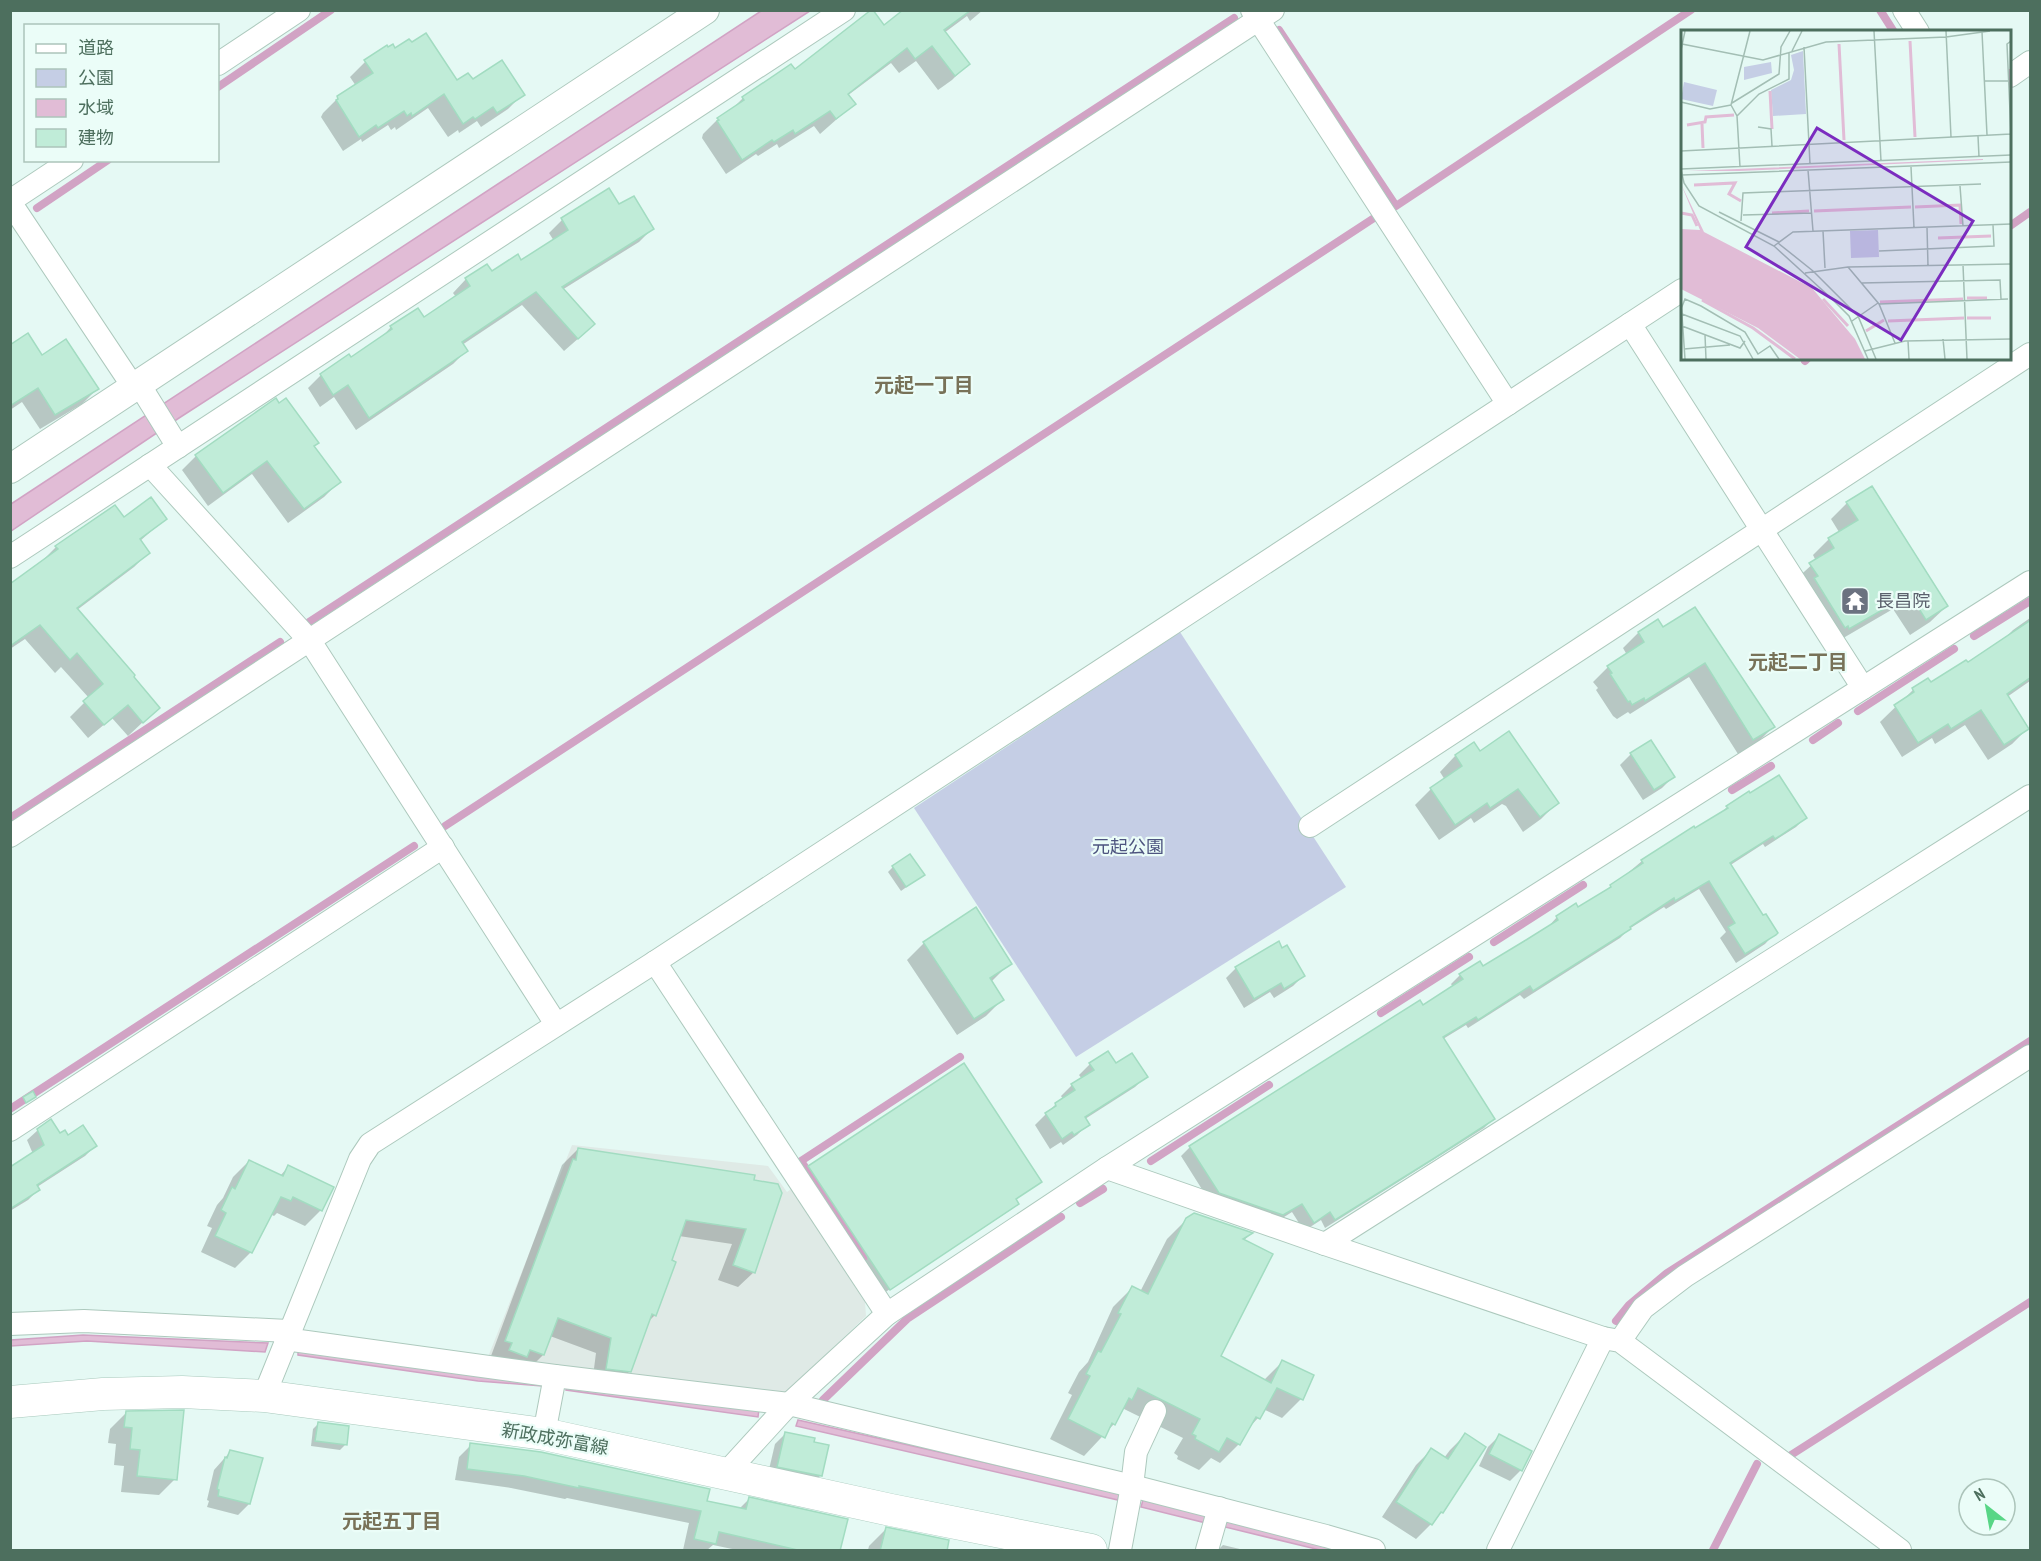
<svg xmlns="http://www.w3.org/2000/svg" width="2041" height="1561" viewBox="0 0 2041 1561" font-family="'PT Sans Narrow','Noto Sans JP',sans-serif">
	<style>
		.industrial { fill: #dfeae6 }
		.green { fill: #c5cee5 }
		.water { fill: #e1bcd6; stroke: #d1a3c4; stroke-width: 1.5 }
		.shadow { fill: #0003 }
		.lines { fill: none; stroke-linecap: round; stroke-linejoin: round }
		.stream { stroke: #d1a3c4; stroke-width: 8 }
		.building { fill: #c0ecd8; stroke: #a2dcc1; stroke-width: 1.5 }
		.minor-casing { stroke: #adc9bd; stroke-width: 24 }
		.tertiary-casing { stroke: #adc9bd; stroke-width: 30 }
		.secondary-casing { stroke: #a8c9bc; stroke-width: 33 }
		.minor { stroke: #fff; stroke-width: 22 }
		.tertiary { stroke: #fff; stroke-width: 28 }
		.secondary { stroke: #fff; stroke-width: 32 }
		.labels { text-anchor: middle; stroke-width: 4.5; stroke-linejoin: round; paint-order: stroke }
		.worship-label { font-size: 18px; fill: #5b616d; stroke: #ebfdf8; text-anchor: start }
		.park-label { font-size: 18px; fill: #4d547f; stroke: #ebfdf8 }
		.street-label { font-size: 18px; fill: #4d6f5e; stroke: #ebfdf8 }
		.neighbourhood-label { font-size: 20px; font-weight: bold; fill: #787258; stroke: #ebfdf8 }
		.inset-river { fill: none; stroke: #e1bcd6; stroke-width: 3 }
		.inset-road { fill: none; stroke: #a3beb4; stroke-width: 1.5 }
		.view { fill: #7b2cbf; fill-opacity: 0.15; stroke: #7b2cbf; stroke-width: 3 }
		.inset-edge { fill: none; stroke: #4d6f5e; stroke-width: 3 }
	</style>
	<rect width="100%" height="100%" fill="#e5f9f4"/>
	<polygon class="industrial" points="572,1145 768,1166 787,1192 791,1189 865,1302 866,1316 781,1398 488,1357"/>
	<polygon class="green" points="1180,632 1346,887 1076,1057 914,808"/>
	<g class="water">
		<polygon points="761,11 810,11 179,418 11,531 11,504"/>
		<polygon points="83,1335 268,1343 265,1352 87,1341 11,1346 11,1340"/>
		<polygon points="298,1350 544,1380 542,1386 478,1381 298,1355"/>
		<polygon points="567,1382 759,1409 758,1417 566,1390"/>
		<polygon points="798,1420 1120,1493 1118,1500 796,1426"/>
		<polygon points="1143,1500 1208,1516 1206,1523 1141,1507"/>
		<polygon points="1226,1519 1348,1550 1320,1550 1225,1527"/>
	</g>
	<g class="shadow">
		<polygon points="905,10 983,10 970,21 967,16 944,33 968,64 952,80 938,90 916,61 899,73 891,63 847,96 854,104 820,134 814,126 779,148 777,144 758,156 756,154 726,174 702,138 703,134 718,119 730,111 743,98 791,66 794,71 884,27"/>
		<polygon points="395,50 456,83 472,82 523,94 508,109 481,127 477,121 459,133 458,130 448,137 428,108 396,130 395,127 391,130 388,125 362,142 361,139 343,151 321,117 323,113 338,98 356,86 350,77 365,62"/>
		<polygon points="619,206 652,229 639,242 562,290 580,337 564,351 522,305 462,345 466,351 453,364 356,430 334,397 320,407 308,388 321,375 378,341 391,327 417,310 424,319 456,297 453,293 466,279 491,273 521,262 554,241 549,233 562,220"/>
		<polygon points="10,347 42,357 97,389 82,404 40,429 22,402 10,410"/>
		<polygon points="313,447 339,482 324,497 288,523 252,474 208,506 182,470 196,456"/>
		<polygon points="1847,503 1947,606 1930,622 1910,635 1893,609 1833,644 1794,581 1816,561 1813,555 1829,539 1839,532 1831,519"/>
		<polygon points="123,519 165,519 140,541 148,553 134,567 77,610 158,708 128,736 112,718 88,738 70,717 89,698 61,667 55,673 25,639 10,649 10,580 13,584 42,561 56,547"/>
		<polygon points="1694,609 1773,727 1758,742 1738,754 1689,677 1630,714 1628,712 1617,719 1613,716 1596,690 1598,688 1593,682 1608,667 1627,655 1623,648 1638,633 1657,621 1663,630"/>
		<polygon points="2030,618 2030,681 2007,697 2027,729 2012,744 1988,760 1965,725 1935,744 1932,738 1902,757 1880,722 1913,690 1930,684 1967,664 2001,642 2013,630"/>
		<polygon points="1473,744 1479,753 1557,803 1541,819 1523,832 1506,806 1502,804 1474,823 1471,818 1439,840 1415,805 1431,789 1445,780 1440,772 1455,756"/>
		<polygon points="1631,754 1673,777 1662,788 1643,800 1620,765"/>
		<polygon points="1727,807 1805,818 1796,827 1765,847 1763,844 1729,866 1763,917 1776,932 1765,944 1736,963 1720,938 1726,932 1699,889 1666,909 1664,907 1629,929 1620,938 1524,999 1520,995 1468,1028 1466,1025 1443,1039 1494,1118 1484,1128 1325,1228 1321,1220 1304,1231 1292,1212 1273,1224 1210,1202 1181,1156 1190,1147 1423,1007 1453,987 1451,984 1460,975 1483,968 1548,927 1557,917 1578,909 1604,893 1642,861 1720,814"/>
		<polygon points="893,867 923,875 901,891 888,872"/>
		<polygon points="924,943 1010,963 991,982 1002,1000 986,1016 957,1035 907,960"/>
		<polygon points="1282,950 1303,976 1293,986 1274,998 1270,992 1244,1008 1226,978 1236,968"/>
		<polygon points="1090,1064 1115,1065 1146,1076 1135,1087 1085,1119 1088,1124 1077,1135 1063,1145 1061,1142 1050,1149 1035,1125 1056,1104 1063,1099 1061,1096 1072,1085 1082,1079 1079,1075"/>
		<polygon points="38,1130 95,1146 85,1156 37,1187 39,1189 28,1200 10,1211 10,1169 33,1154 27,1140"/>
		<polygon points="577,1150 753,1177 754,1272 738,1287 718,1280 732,1244 679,1236 655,1315 647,1323 630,1371 614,1386 592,1384 596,1353 550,1336 543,1355 528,1370 491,1356 562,1165"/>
		<polygon points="249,1161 280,1176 288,1167 321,1210 305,1226 277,1213 274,1216 270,1214 251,1252 235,1268 201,1252 212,1228 207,1226 217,1205 223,1198 233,1177"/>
		<polygon points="809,1167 1040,1182 1015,1200 1017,1204 1012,1209 884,1293 804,1172"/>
		<polygon points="1187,1219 1251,1234 1243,1241 1219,1357 1263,1381 1282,1362 1312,1376 1301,1399 1282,1418 1263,1409 1258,1418 1248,1429 1239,1444 1220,1463 1211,1458 1199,1470 1177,1459 1178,1456 1174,1453 1183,1438 1122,1408 1114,1424 1084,1456 1050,1439 1072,1395 1068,1393 1079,1372 1088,1362 1113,1307 1132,1288 1140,1292 1167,1239"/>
		<polygon points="126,1413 175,1479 159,1495 121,1492 124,1466 114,1465 116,1444 108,1443 110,1429"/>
		<polygon points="318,1424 345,1445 340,1450 311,1446 313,1429"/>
		<polygon points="786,1433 820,1476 809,1487 767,1478 775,1444"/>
		<polygon points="1465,1435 1442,1512 1431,1524 1416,1539 1382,1517 1416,1465 1431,1450 1444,1458 1450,1450"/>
		<polygon points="1499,1436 1521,1470 1510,1481 1479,1466 1488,1447"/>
		<polygon points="471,1445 739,1509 749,1499 839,1550 737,1550 713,1545 707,1550 683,1550 689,1523 567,1498 565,1499 511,1488 455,1480 459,1457"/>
		<polygon points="230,1452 249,1504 238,1515 207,1507 209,1501 207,1500 214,1470"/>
		<polygon points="886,1529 946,1550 868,1550 869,1546"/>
		<polygon points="1223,1545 1244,1550 1218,1550"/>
	</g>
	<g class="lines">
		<g class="stream">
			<polyline points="1880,10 1894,32"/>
			<polyline points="1279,30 1396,206 1691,10"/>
			<polyline points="218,87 331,10"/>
			<polyline points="37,208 108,160"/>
			<polyline points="2010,226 2030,212"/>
			<polyline points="1805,361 1808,358"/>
			<polyline points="309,622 1234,18"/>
			<polyline points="1974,636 2030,601"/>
			<polyline points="1858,711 1954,649"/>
			<polyline points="1813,740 1838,723"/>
			<polyline points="1732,790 1771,766"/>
			<polyline points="10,818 280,642"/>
			<polyline points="445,826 1374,218"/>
			<polyline points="1494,942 1583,885"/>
			<polyline points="1381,1013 1469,957"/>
			<polyline points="10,1109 414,846"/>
			<polyline points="1151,1161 1269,1085"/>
			<polyline points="1080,1203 1103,1189"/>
			<polyline points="863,1258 801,1161 960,1057"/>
			<polyline points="1616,1321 1629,1305 1667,1273 2030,1041"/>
			<polyline points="823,1400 907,1319 1061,1217"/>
			<polyline points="1791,1455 2030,1302"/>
			<polyline points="1713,1550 1757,1464"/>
		</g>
	</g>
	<g class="building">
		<polygon points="871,10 873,10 884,25 903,10 971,10 944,30 970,64 955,76 932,46 915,59 907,48 848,94 856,104 836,119 830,111 795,134 793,130 774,142 772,140 742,160 717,121 719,120 717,118 744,100 742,97 791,64 795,69"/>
		<polygon points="426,33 457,80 468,73 473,79 502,60 525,95 497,113 493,107 475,119 473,117 463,124 444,94 412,116 411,113 407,116 404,111 378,128 376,125 359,137 336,100 338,99 337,96 373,73 364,60 387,45 388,47 393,44 395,48 409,39 412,42"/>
		<polygon points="609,188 619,204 634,196 654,229 562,287 595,324 578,339 536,292 462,342 468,351 369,418 348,385 333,395 320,374 349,354 351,357 392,329 390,326 418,308 424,317 470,286 465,278 487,264 492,271 518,254 521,260 568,230 561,218"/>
		<polygon points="28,333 42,355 66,339 99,389 55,415 38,388 10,406 10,345"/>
		<polygon points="276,398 279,403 286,398 319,443 314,446 341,482 304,509 267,461 223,493 195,455"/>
		<polygon points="1872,486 1948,606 1926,620 1910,594 1849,629 1848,626 1845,628 1814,578 1818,576 1809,563 1834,548 1828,538 1858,520 1846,502"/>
		<polygon points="151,497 167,519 140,539 150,553 77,608 135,675 134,677 160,708 143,723 128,705 104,725 83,701 103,684 77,653 70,660 40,625 10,646 10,584 58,549 55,546 115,505 124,517"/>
		<polygon points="1695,607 1775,727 1753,740 1705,663 1645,701 1644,698 1632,705 1630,701 1628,702 1610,674 1612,673 1607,666 1644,642 1638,632 1658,619 1663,627"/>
		<polygon points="2031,620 2031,677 2007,694 2029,729 2004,745 1981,710 1951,729 1948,724 1918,743 1894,705 1914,692 1912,688 1928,678 1931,682 1966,660 1968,662"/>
		<polygon points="1509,731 1559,803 1540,817 1518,789 1490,808 1487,803 1455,825 1430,788 1462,766 1455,755 1474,742 1480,751"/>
		<polygon points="1651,740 1675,777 1654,790 1630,753"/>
		<polygon points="1779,775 1807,818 1775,839 1773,836 1730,863 1763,915 1766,914 1778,933 1776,935 1745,954 1728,927 1735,923 1709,881 1675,901 1674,898 1630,927 1631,929 1533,991 1530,986 1478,1020 1476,1017 1443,1037 1495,1119 1433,1159 1335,1220 1330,1212 1314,1223 1302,1204 1283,1215 1219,1193 1189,1146 1420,1000 1423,1005 1463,979 1459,974 1480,961 1483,966 1526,940 1558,920 1556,916 1576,903 1578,907 1611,887 1610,885 1643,863 1641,860 1694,826 1695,828 1728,808 1726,806 1749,791 1750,793"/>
		<polygon points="910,854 925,875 906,887 892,866"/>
		<polygon points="976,907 1012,964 990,978 1004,1000 974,1019 923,942"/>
		<polygon points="1279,941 1282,948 1287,945 1305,976 1284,989 1281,983 1254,999 1235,967"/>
		<polygon points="1108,1051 1116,1063 1132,1053 1148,1077 1085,1117 1090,1125 1074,1135 1072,1132 1062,1139 1045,1113 1056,1106 1055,1103 1075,1090 1071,1084 1094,1070 1089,1063"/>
		<polygon points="964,1063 1042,1182 1016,1199 1019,1204 890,1290 808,1166"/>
		<polygon points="33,1091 36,1097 26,1103 23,1097"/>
		<polygon points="51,1119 60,1133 65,1130 68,1135 83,1125 97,1146 37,1185 40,1190 10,1209 10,1167 44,1145 37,1129"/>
		<polygon points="578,1148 755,1175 754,1180 778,1184 782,1193 755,1273 733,1265 746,1229 686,1220 672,1260 676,1262 656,1316 652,1314 631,1372 606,1369 611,1338 558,1318 544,1355 530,1350 527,1357 509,1350 512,1343 505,1341 573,1159 576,1160"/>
		<polygon points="249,1160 283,1176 288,1165 334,1187 322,1211 293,1197 291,1201 281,1197 252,1253 215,1236 226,1213 221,1210 232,1187 235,1189"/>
		<polygon points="1194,1213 1253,1233 1243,1239 1273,1254 1221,1356 1271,1383 1282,1360 1314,1375 1303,1400 1277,1388 1260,1419 1256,1417 1240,1445 1227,1438 1219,1452 1195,1439 1196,1436 1192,1434 1200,1419 1138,1388 1132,1400 1129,1398 1115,1425 1112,1423 1105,1438 1068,1419 1090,1376 1086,1374 1098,1351 1101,1352 1121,1314 1118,1313 1132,1286 1148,1294 1186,1218"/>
		<polygon points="184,1410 177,1480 137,1476 140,1450 130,1449 132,1428 124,1427 126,1411"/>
		<polygon points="318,1422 349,1426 347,1445 315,1441"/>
		<polygon points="785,1432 815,1438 814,1442 829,1445 822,1476 777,1467"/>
		<polygon points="1465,1433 1486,1447 1443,1513 1441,1512 1432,1525 1396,1502 1431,1448 1448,1459"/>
		<polygon points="1499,1434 1532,1451 1522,1471 1489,1454"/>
		<polygon points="470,1443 541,1452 710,1489 707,1501 746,1509 749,1497 848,1519 840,1551 802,1551 719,1532 716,1544 694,1539 701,1511 579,1486 579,1488 524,1476 467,1469"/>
		<polygon points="230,1450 263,1458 250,1504 218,1496 219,1490 217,1489 225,1457 227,1458"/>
		<polygon points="886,1527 949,1540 947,1551 880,1551"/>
	</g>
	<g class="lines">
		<g class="minor-casing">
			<g id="minor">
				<polyline points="1252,10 1508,404"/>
				<polyline points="1904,10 1918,32"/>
				<polyline points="218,64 299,10"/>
				<polyline points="2010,76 2030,62"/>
				<polyline points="10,201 72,160"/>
				<polyline points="10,202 134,388"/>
				<polyline points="1630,324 1863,688"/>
				<polyline points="139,384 178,447"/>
				<polyline points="150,465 310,641 556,1024"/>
				<polyline points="10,557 844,10"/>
				<polyline points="1310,826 2030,354"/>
				<polyline points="10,836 1273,10"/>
				<polyline points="655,962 887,1314"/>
				<polyline points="10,1130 443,847"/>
				<polyline points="1107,1168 1325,1244 1603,1338 1620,1341 1900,1550"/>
				<polyline points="1325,1244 2030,796"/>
				<polyline points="10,1324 84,1321 288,1331"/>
				<polyline points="285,1339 555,1376 789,1404 1132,1486 1326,1536 1374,1550"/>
				<polyline points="1620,1341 1643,1308 1685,1276 2030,1056"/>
				<polyline points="264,1396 360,1159 370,1144 655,962 1682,290"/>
				<polyline points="544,1434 555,1376"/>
				<polyline points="726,1473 789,1404 887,1314 1107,1168 2030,582"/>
				<polyline points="1120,1550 1132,1486 1136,1452 1155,1411"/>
				<polyline points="1207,1550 1219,1508"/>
				<polyline points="1498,1550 1603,1338"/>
			</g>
		</g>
		<g class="tertiary-casing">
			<polyline id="tertiary" points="10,469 705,10"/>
		</g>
		<g class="secondary-casing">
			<polyline id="secondary" points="10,1402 103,1394 182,1392 264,1396 544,1434 891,1510 1091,1550"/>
		</g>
		<use href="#minor" class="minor"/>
		<use href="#tertiary" class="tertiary"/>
		<use href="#secondary" class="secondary"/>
	</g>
	<defs>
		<g id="temple-square" transform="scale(1.5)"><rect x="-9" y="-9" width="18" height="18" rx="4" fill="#6b7280" stroke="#ebfdf8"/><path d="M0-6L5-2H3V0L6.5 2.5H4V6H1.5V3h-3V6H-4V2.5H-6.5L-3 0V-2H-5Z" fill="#fff"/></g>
	</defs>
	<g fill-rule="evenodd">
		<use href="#temple-square" x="1855" y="601"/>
	</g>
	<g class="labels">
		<g class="worship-label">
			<text x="1876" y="607">長昌院</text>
		</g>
		<g class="park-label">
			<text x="1128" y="853">元起公園</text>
		</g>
		<g class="street-label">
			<text transform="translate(555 1439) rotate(10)" y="6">新政成弥富線</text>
		</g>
		<g class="neighbourhood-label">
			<text x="924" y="392">元起一丁目</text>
			<text x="1798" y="669">元起二丁目</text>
			<text x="392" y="1528">元起五丁目</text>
		</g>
	</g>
	<g transform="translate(1681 30)">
		<rect width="330" height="330" fill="#e5f9f4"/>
		<path d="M 122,21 L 125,84 L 92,86 L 90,60 L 110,50 L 113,40 L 110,25 ZM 90,32 L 91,43 L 63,50 L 63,37 ZM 3,52 L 36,60 L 32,76 L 0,69 ZM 197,200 L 198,227 L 170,228 L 169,201 Z" fill="#c5cee5"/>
		<path d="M 302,130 L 58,141 L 7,141 L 302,129 ZM 0,154 L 23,202 L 131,258 L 174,309 L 184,329 L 119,329 L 77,298 L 0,259 L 0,199 L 19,200 Z" fill="#e1bcd6"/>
		<path class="inset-river" d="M 229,11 L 234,107M 158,14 L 163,110M 329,39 L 330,58M 89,61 L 91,99M 21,94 L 22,118M 6,95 L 24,92 L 25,87 L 53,85M 13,155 L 54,153 L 48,164 L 60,171M 234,177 L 279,175 L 280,194M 133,181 L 230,177M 0,183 L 11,185 L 16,196M 91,183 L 128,181M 257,208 L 310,206M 286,268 L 306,268M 142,269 L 167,296M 21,270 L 72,298 L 114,329M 199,272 L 282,269M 286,288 L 310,288M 207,291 L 283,288M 185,301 L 203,290"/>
		<path class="inset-road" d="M 193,1 L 200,131M 265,1 L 270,107M 301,2 L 306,105M 330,11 L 326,14 L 330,104M 1,14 L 82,30 L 145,12 L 265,7 L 309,1M 330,14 L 330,39M 123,17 L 129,134M 0,20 L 4,1M 111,21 L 121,1M 304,51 L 327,51M 0,72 L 29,79 L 50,75M 51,73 L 98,44 L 100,17 L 109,1M 50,75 L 69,1M 50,75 L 56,86 L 59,137M 56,86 L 78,64 L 108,49 L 108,22M 77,97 L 90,99 L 91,116M 297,106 L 298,127M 0,121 L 330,104M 230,137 L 233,198M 0,139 L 330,125M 0,140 L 3,153 L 18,176 L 93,216 L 150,268 L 168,286 L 187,329M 127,140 L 132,201M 1,145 L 330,132M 279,156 L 282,196M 38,182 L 98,212M 62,185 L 131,183M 60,191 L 62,163 L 300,154M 246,197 L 247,236M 142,201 L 144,238M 97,213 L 132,241 L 177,286 L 195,329M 93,216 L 112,202 L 330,194M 198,221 L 313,216 L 312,195M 282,235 L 286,329M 167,237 L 198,274 L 214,313M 124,243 L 167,237 L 330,234M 180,253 L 319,250 L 320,269M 0,271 L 4,329M 198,274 L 327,269M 0,279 L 4,269 L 20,276 L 64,302 L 77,324 L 89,316 L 98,329M 1,284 L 59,306 L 72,329M 171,291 L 197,273M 1,296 L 59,318 L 64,311M 24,305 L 25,329M 262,309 L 264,329M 227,311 L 228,329M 3,319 L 49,315M 184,321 L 224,311 L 330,309"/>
		<path class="view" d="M 136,98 L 292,191 L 220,310 L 65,217 Z"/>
		<rect width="330" height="330" class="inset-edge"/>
	</g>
	<rect width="2041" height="1561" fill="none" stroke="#4d6f5e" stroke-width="24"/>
	<rect x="24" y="24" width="195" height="138" fill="#ebfdf8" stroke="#acc4ba" stroke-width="1.5"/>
	<rect x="36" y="44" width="30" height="9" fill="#ffffff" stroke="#acc4ba" stroke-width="1.5"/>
	<text x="78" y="54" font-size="18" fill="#4d6f5e">道路</text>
	<rect x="36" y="69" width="30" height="18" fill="#c5cee5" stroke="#acc4ba" stroke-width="1.5"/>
	<text x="78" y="84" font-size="18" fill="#4d6f5e">公園</text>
	<rect x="36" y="99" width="30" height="18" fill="#e1bcd6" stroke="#acc4ba" stroke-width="1.5"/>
	<text x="78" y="114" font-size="18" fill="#4d6f5e">水域</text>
	<rect x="36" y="129" width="30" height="18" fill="#c0ecd8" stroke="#acc4ba" stroke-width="1.5"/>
	<text x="78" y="144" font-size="18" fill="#4d6f5e">建物</text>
	<g transform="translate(1987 1507) rotate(329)"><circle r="28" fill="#ebfdf8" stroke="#acc4ba" stroke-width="1.5"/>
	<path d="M0-4.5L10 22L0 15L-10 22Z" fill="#58d686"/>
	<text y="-9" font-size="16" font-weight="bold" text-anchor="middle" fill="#4d6f5e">N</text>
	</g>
</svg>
